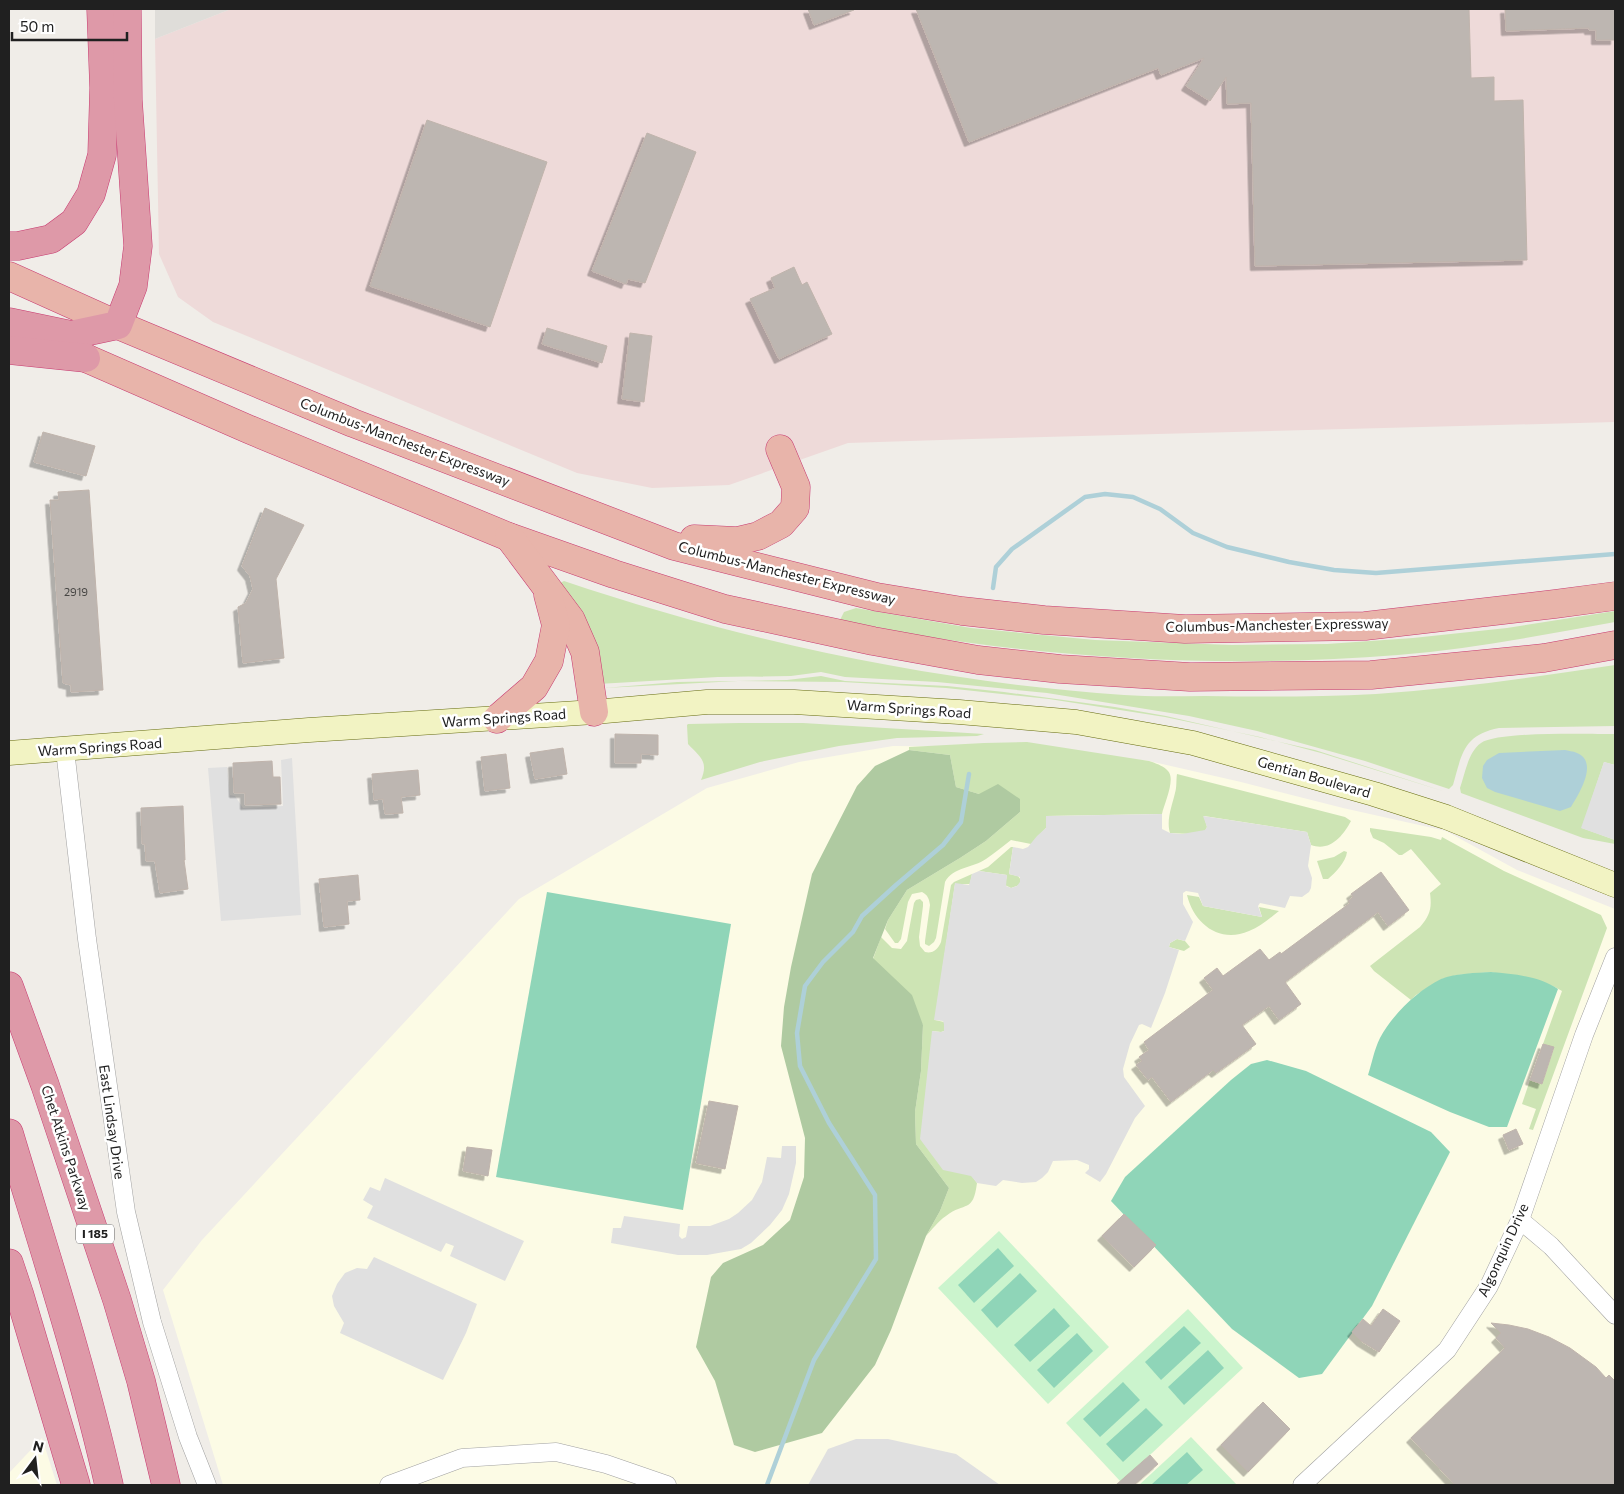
<svg xmlns="http://www.w3.org/2000/svg" width="1624" height="1494" viewBox="0 0 1624 1494" font-family="Commissioner,sans-serif">
	<style>
		.commercial { fill: #eedad9 }
		.education { fill: #fcfbe5 }
		.airport { fill: #dfddd9 }
		.grass { fill: #cde4b4 }
		.forest { fill: #afcaa1 }
		.park { fill: #cbf4cd }
		.pitch { fill: #8fd5b8 }
		.parking { fill: #e0e0e0 }
		.water { fill: #aed0d8 }
		.lines { fill: none; stroke-linecap: round; stroke-linejoin: round }
		.stream { stroke: #aed0d8; stroke-width: 4.5 }
		.building { fill: #bdb6b1; stroke: #c0b4ac; filter: url(#shadow) }
		.minor-casing { stroke: #a1a1a1; stroke-width: 19 }
		.secondary-casing { stroke: #676d12; stroke-width: 25 }
		.trunk-casing { stroke: #c83b71; stroke-width: 29 }
		.motorway-casing { stroke: #c83b71; stroke-width: 29 }
		.minor { stroke: #fff; stroke-width: 18 }
		.secondary { stroke: #f2f3c3; stroke-width: 24 }
		.trunk { stroke: #e8b4aa; stroke-width: 28 }
		.motorway { stroke: #de99a8; stroke-width: 28 }
		.labels { text-anchor: middle; stroke-width: 5; stroke-linejoin: round; paint-order: stroke }
		.number-label { font-size: 11px; fill: #474644 }
		.shield { fill: #fff; stroke: #636363; stroke-width: 1 }
		.shield-label { font-size: 12px; font-weight: bold; fill: #202020 }
		.street-label { font-size: 14px; fill: #202020; stroke: #fff }
	</style>
	<defs>
		<filter id="shadow"><feDropShadow dx="-4.5" dy="4.5" stdDeviation="0" flood-color="#0004"/></filter>
	</defs>
	<rect width="100%" height="100%" fill="#f0ede8"/>
	<polygon class="commercial" points="231,9 1615,9 1615,422 972,439 848,443 729,485 652,488 577,473 213,322 178,297 159,254 155,39"/>
	<g class="education">
		<polygon points="893,746 1020,747 1149,761 1241,782 1343,808 1446,831 1517,870 1615,909 1615,1485 223,1485 163,1290 202,1240 519,899 707,788 799,762"/>
		<polygon points="42,1438 57,1485 9,1485 9,1473"/>
	</g>
	<polygon class="airport" points="155,9 231,9 155,39"/>
	<g class="grass">
		<path d="M 564,581 C 745,642 934,682 1124,695 C 1151,697 1178,696 1205,696 C 1262,697 1319,697 1376,694 C 1456,689 1536,677 1615,665 L 1615,726 L 1499,728 C 1463,735 1462,754 1453,785 L 1449,789 L 1365,761 L 1257,731 L 1189,716 L 1047,693 L 937,682 L 845,677 L 821,672 L 791,676 L 718,677 L 598,684 L 560,583 Z"/>
		<path d="M 856,608 L 971,628 L 1032,634 L 1095,640 L 1232,645 L 1327,644 L 1413,638 L 1507,628 L 1615,611 L 1615,622 C 1543,635 1471,649 1398,655 C 1240,668 1078,660 921,636 C 894,631 867,625 840,620 L 844,612 Z"/>
		<polygon points="821,676 845,681 947,686 1004,692 1115,707 1166,716 1315,750 1446,792 1321,753 1260,737 1165,717 1049,699 946,688 843,682 738,681 604,688 677,682 787,680"/>
		<path d="M 739,723 L 803,723 L 984,734 L 977,736 L 897,738 L 839,746 L 760,762 L 701,780 C 709,761 700,757 688,744 L 687,725 L 688,724 Z"/>
		<path d="M 1615,734 L 1615,765 L 1604,762 L 1582,828 L 1615,840 L 1615,844 L 1583,838 L 1461,793 L 1460,788 C 1465,774 1468,752 1481,743 C 1497,731 1591,734 1615,734 Z"/>
		<path d="M 1027,742 L 1149,761 C 1155,763 1164,766 1168,771 C 1176,779 1164,804 1162,814 L 1046,816 L 1046,828 L 1031,844 L 1011,840 C 1003,846 995,853 986,859 C 973,868 953,867 945,882 L 936,938 L 934,942 L 929,946 L 925,944 L 925,941 L 930,905 C 929,899 928,895 922,892 L 912,894 L 908,902 L 901,939 L 898,943 L 895,943 L 885,929 L 888,920 L 907,890 L 960,858 L 986,841 L 1020,812 L 979,794 L 956,787 L 950,755 L 909,750 L 909,747 L 984,743 Z"/>
		<path d="M 1177,774 L 1345,817 L 1351,821 C 1343,836 1330,852 1311,845 L 1307,832 L 1204,816 L 1207,827 L 1205,831 L 1190,834 L 1170,833 C 1166,820 1172,806 1175,793 C 1177,787 1176,780 1177,774 Z"/>
		<path d="M 1370,828 L 1431,837 L 1441,840 L 1442,837 L 1504,871 L 1601,915 L 1607,928 L 1533,1130 L 1529,1129 L 1536,1109 L 1522,1104 L 1530,1080 L 1542,1084 L 1554,1048 L 1543,1044 L 1562,991 L 1553,986 L 1491,972 L 1457,975 L 1442,979 L 1416,995 L 1411,1000 L 1374,971 L 1370,966 L 1420,927 C 1430,915 1432,909 1430,893 L 1441,884 L 1411,849 L 1402,855 L 1399,855 L 1384,843 L 1373,838 L 1370,831 Z"/>
		<polygon points="1011,847 1013,847 1009,874 1018,876 1021,880 1019,885 1011,888 1005,885 1007,875 979,871 988,867"/>
		<path d="M 1344,851 L 1347,852 C 1346,862 1335,873 1328,879 L 1323,879 L 1317,861 L 1334,857 Z"/>
		<path d="M 972,874 L 970,884 L 955,884 L 935,1020 L 944,1022 L 944,1031 L 941,1032 L 932,1031 L 972,1176 L 977,1183 C 973,1214 965,1201 946,1216 C 938,1221 932,1230 926,1236 L 940,1211 L 949,1188 L 916,1144 L 915,1112 L 921,1071 L 923,1025 L 873,959 L 881,937 L 892,948 L 901,949 L 907,941 L 914,903 L 916,900 L 920,899 L 923,902 L 923,906 L 919,937 L 920,946 L 925,952 C 933,954 938,949 941,942 L 951,885 L 954,882 Z"/>
		<path d="M 1187,895 L 1199,897 L 1203,906 L 1262,917 L 1259,907 L 1279,911 C 1270,918 1260,927 1249,931 C 1220,944 1194,924 1187,895 Z"/>
		<polygon points="1177,939 1185,941 1190,947 1184,951 1169,947 1170,943"/>
	</g>
	<polygon class="forest" points="909,750 950,755 956,787 979,794 998,784 1020,799 1020,812 986,841 960,858 907,890 888,920 873,958 912,995 923,1025 921,1071 915,1112 916,1144 949,1188 940,1211 926,1236 891,1330 875,1365 822,1433 755,1452 734,1445 715,1381 696,1347 711,1277 723,1263 763,1245 790,1220 804,1177 805,1138 781,1046 784,1007 791,967 812,874 857,786 875,766"/>
	<g class="park">
		<polygon points="999,1231 1109,1347 1048,1404 938,1288"/>
		<polygon points="1188,1309 1243,1368 1121,1482 1066,1423"/>
		<polygon points="1191,1437 1237,1485 1139,1485"/>
	</g>
	<g class="pitch">
		<polygon points="547,892 731,924 683,1210 496,1177"/>
		<path d="M 1491,972 C 1514,974 1539,976 1558,989 L 1507,1127 L 1489,1127 L 1450,1112 L 1368,1075 C 1372,1063 1374,1050 1380,1038 C 1393,1014 1417,991 1441,979 C 1456,973 1476,973 1491,972 Z"/>
		<polygon points="1267,1060 1306,1071 1431,1132 1450,1152 1372,1306 1322,1374 1299,1378 1232,1329 1111,1201 1125,1177 1231,1080 1251,1064"/>
		<polygon points="998,1248 1014,1266 974,1303 958,1285"/>
		<polygon points="1020,1273 1037,1291 997,1328 981,1310"/>
		<polygon points="1054,1308 1070,1326 1030,1362 1014,1345"/>
		<polygon points="1184,1326 1201,1343 1161,1380 1145,1362"/>
		<polygon points="1077,1333 1093,1351 1054,1388 1037,1370"/>
		<polygon points="1208,1350 1224,1368 1184,1405 1168,1387"/>
		<polygon points="1123,1382 1140,1400 1100,1437 1083,1419"/>
		<polygon points="1146,1408 1163,1425 1123,1462 1106,1444"/>
		<polygon points="1187,1452 1203,1470 1186,1485 1151,1485"/>
	</g>
	<g class="parking">
		<polygon points="292,758 301,915 221,921 208,768 227,767 230,795 235,796 243,808 283,806 281,760"/>
		<polygon points="1604,762 1615,765 1615,840 1581,828"/>
		<polygon points="1162,814 1162,829 1170,833 1182,834 1205,830 1207,827 1203,816 1307,832 1311,845 1308,866 1312,878 1311,888 1309,892 1302,897 1290,896 1285,908 1260,903 1258,906 1262,917 1203,906 1198,893 1186,891 1183,893 1183,904 1193,922 1185,941 1177,939 1170,943 1169,947 1179,950 1165,993 1151,1028 1142,1024 1139,1025 1130,1044 1123,1069 1124,1077 1145,1106 1135,1118 1106,1174 1100,1182 1085,1173 1089,1169 1089,1165 1077,1160 1053,1161 1048,1172 1042,1178 1036,1182 1022,1183 1003,1180 996,1186 977,1183 971,1176 943,1170 920,1139 932,1031 941,1032 944,1031 944,1024 943,1021 934,1020 955,883 969,885 972,874 979,871 1007,875 1006,886 1011,888 1017,886 1020,882 1020,877 1009,874 1013,847 1023,849 1028,847 1037,836 1046,828 1046,816"/>
		<polygon points="782,1146 796,1146 796,1163 789,1194 782,1210 770,1225 751,1243 741,1249 707,1255 678,1255 611,1243 613,1228 621,1228 624,1216 680,1224 679,1236 682,1239 686,1237 688,1226 710,1226 729,1219 738,1213 752,1200 762,1182 767,1157 781,1158"/>
		<polygon points="385,1178 524,1241 505,1281 450,1256 454,1246 446,1243 441,1252 367,1218 373,1206 363,1200 370,1187 380,1191"/>
		<polygon points="374,1257 477,1304 466,1333 443,1380 340,1333 344,1323 334,1306 332,1296 337,1284 345,1273 357,1268 367,1269"/>
		<polygon points="856,1439 888,1439 956,1454 1000,1485 808,1485 828,1449"/>
	</g>
	<path class="water" d="M 1565,750 C 1568,751 1573,751 1577,753 C 1599,762 1579,794 1571,807 L 1560,811 L 1495,792 L 1487,788 L 1482,778 L 1483,766 L 1487,760 L 1499,753 Z"/>
	<g class="lines">
		<g class="stream">
			<polyline points="993,588 996,567 1012,549 1085,497 1105,494 1133,497 1160,509 1193,533 1227,547 1289,562 1334,570 1376,573 1615,554"/>
			<polyline points="767,1485 814,1360 876,1259 875,1195 829,1123 800,1066 797,1033 805,986 823,962 853,932 862,916 896,885 943,845 961,822 969,774"/>
		</g>
	</g>
	<g class="building">
		<polygon points="808,9 854,9 854,10 814,25"/>
		<polygon points="916,9 1469,9 1471,78 1494,77 1494,101 1523,100 1527,260 1255,266 1251,103 1227,104 1226,77 1210,101 1186,86 1204,58 1161,75 1158,68 969,142"/>
		<polygon points="1505,9 1615,9 1615,40 1596,40 1596,30 1589,30 1589,28 1506,31"/>
		<polygon points="427,120 547,162 490,327 370,286"/>
		<polygon points="647,133 696,152 645,283 628,279 626,284 592,271"/>
		<polygon points="794,267 802,285 807,282 832,334 779,359 750,299 775,288 771,278"/>
		<polygon points="547,328 607,346 602,363 542,344"/>
		<polygon points="630,333 652,336 644,402 622,399"/>
		<polygon points="43,432 95,446 86,476 34,462"/>
		<polygon points="89,490 103,690 71,692 71,685 63,683 50,500 59,500 58,492"/>
		<polygon points="265,508 304,525 276,579 284,658 243,663 238,607 246,603 253,589 250,576 242,566"/>
		<polygon points="615,734 658,735 658,755 641,754 641,763 615,763"/>
		<polygon points="563,748 567,774 535,779 530,753"/>
		<polygon points="506,754 510,788 485,791 481,757"/>
		<polygon points="272,761 273,777 280,777 281,804 245,805 245,793 234,793 233,763"/>
		<polygon points="418,770 420,795 401,797 403,813 385,814 383,799 374,800 372,774"/>
		<polygon points="183,806 185,860 184,860 188,889 160,893 155,861 146,861 145,844 142,844 141,808"/>
		<polygon points="1381,872 1409,910 1388,926 1378,912 1285,982 1301,1004 1279,1020 1269,1006 1242,1025 1256,1044 1216,1073 1213,1070 1171,1102 1152,1077 1148,1080 1136,1065 1142,1061 1139,1057 1149,1050 1144,1042 1213,990 1204,978 1217,968 1223,976 1260,949 1269,960 1280,952 1281,954 1350,903 1348,901 1353,897 1351,894"/>
		<polygon points="358,875 360,900 347,901 349,924 324,927 319,879"/>
		<polygon points="1543,1044 1554,1047 1542,1084 1530,1080"/>
		<polygon points="709,1101 738,1106 725,1169 696,1163"/>
		<polygon points="1516,1129 1523,1144 1509,1150 1503,1135"/>
		<polygon points="467,1147 492,1150 488,1176 463,1171"/>
		<polygon points="1124,1214 1156,1245 1134,1267 1102,1236"/>
		<polygon points="1383,1309 1400,1321 1379,1352 1361,1341 1352,1332 1363,1319 1371,1326"/>
		<polygon points="1491,1323 1509,1325 1528,1329 1549,1337 1570,1348 1596,1367 1606,1378 1609,1375 1615,1381 1615,1485 1455,1485 1411,1438 1505,1348 1496,1338 1501,1333"/>
		<polygon points="1263,1402 1290,1429 1248,1472 1221,1445"/>
		<polygon points="1150,1455 1158,1464 1134,1485 1116,1485"/>
	</g>
	<g class="lines">
		<g class="minor-casing">
			<g id="minor">
				<polyline points="65,750 87,939 126,1212 152,1322 188,1437 207,1485"/>
				<polyline points="1520,1220 1551,1246 1615,1315"/>
				<polyline points="389,1485 462,1458 556,1452 606,1464 667,1485"/>
				<polyline points="1302,1485 1447,1350 1489,1286 1520,1220 1584,1035 1615,957"/>
			</g>
		</g>
		<g class="secondary-casing">
			<polyline id="secondary" points="9,753 309,730 594,712 707,702 794,702 959,712 1076,722 1193,743 1374,794 1446,817 1615,885"/>
		</g>
		<g class="trunk-casing">
			<g id="trunk">
				<polyline points="9,276 118,325 353,423 674,546 877,597 962,611 1044,620 1185,629 1365,626 1555,604 1615,596"/>
				<polyline points="65,349 248,429 509,537 614,574 725,609 873,641 978,660 1060,669 1190,677 1371,675 1544,658 1615,645"/>
				<polyline points="509,537 571,620 585,652 594,712"/>
				<polyline points="694,539 737,541 758,536 781,524 795,508 796,487 780,449"/>
				<polyline points="497,719 534,687 549,661 556,625 548,595"/>
			</g>
		</g>
		<g class="motorway-casing">
			<g id="motorway">
				<polyline points="9,246 18,246 51,239 74,222 91,194 102,155 104,88 101,9"/>
				<polyline points="9,322 71,335 118,325 133,286 138,246 128,100 127,9"/>
				<polyline points="9,350 86,358"/>
				<polyline points="9,986 45,1085 117,1300 141,1381 166,1485"/>
				<path d="M 9,1133 C 44,1250 82,1366 109,1485"/>
				<polyline points="9,1263 19,1293 76,1485"/>
			</g>
		</g>
		<use href="#minor" class="minor"/>
		<use href="#secondary" class="secondary"/>
		<use href="#trunk" class="trunk"/>
		<use href="#motorway" class="motorway"/>
	</g>
	<g class="labels">
		<g class="number-label">
			<text x="76" y="596">2919</text>
		</g>
		<rect class="shield" x="76" y="1224.5" width="38" height="19" rx="4"/>
		<g class="shield-label">
			<text x="95" y="1238">I 185</text>
		</g>
		<g class="street-label">
			<text transform="translate(405 442) rotate(21)" y="5">Columbus-Manchester Expressway</text>
			<text transform="translate(787 573) rotate(14)" y="5">Columbus-Manchester Expressway</text>
			<text transform="translate(1277 625) rotate(-1)" y="5">Columbus-Manchester Expressway</text>
			<text transform="translate(909 709) rotate(4)" y="5">Warm Springs Road</text>
			<text transform="translate(504 718) rotate(-4)" y="5">Warm Springs Road</text>
			<text transform="translate(100 747) rotate(-4)" y="5">Warm Springs Road</text>
			<text transform="translate(1314 777) rotate(16)" y="5">Gentian Boulevard</text>
			<text transform="translate(112 1122) rotate(82)" y="5">East Lindsay Drive</text>
			<text transform="translate(66 1148) rotate(72)" y="5">Chet Atkins Parkway</text>
			<text transform="translate(1503 1250) rotate(-65)" y="5">Algonquin Drive</text>
		</g>
	</g>
	<rect width="1624" height="1494" fill="none" stroke="#202020" stroke-width="20"/>
	<g transform="translate(35 1459) rotate(15)" stroke="#ffffff" stroke-width="4" paint-order="stroke">
	<path d="M0-4L9 19L0 12L-9 19Z" fill="#202020"/>
	<text y="-8" font-size="14" font-weight="bold" text-anchor="middle" fill="#202020">N</text>
	</g>
	<path d="M12 32v8h115v-8" fill="none" stroke="#202020" stroke-width="2.5"/>
	<text x="20" y="32" font-size="15" fill="#202020" stroke="#ffffff" stroke-width="4" paint-order="stroke">50 m</text>
</svg>
